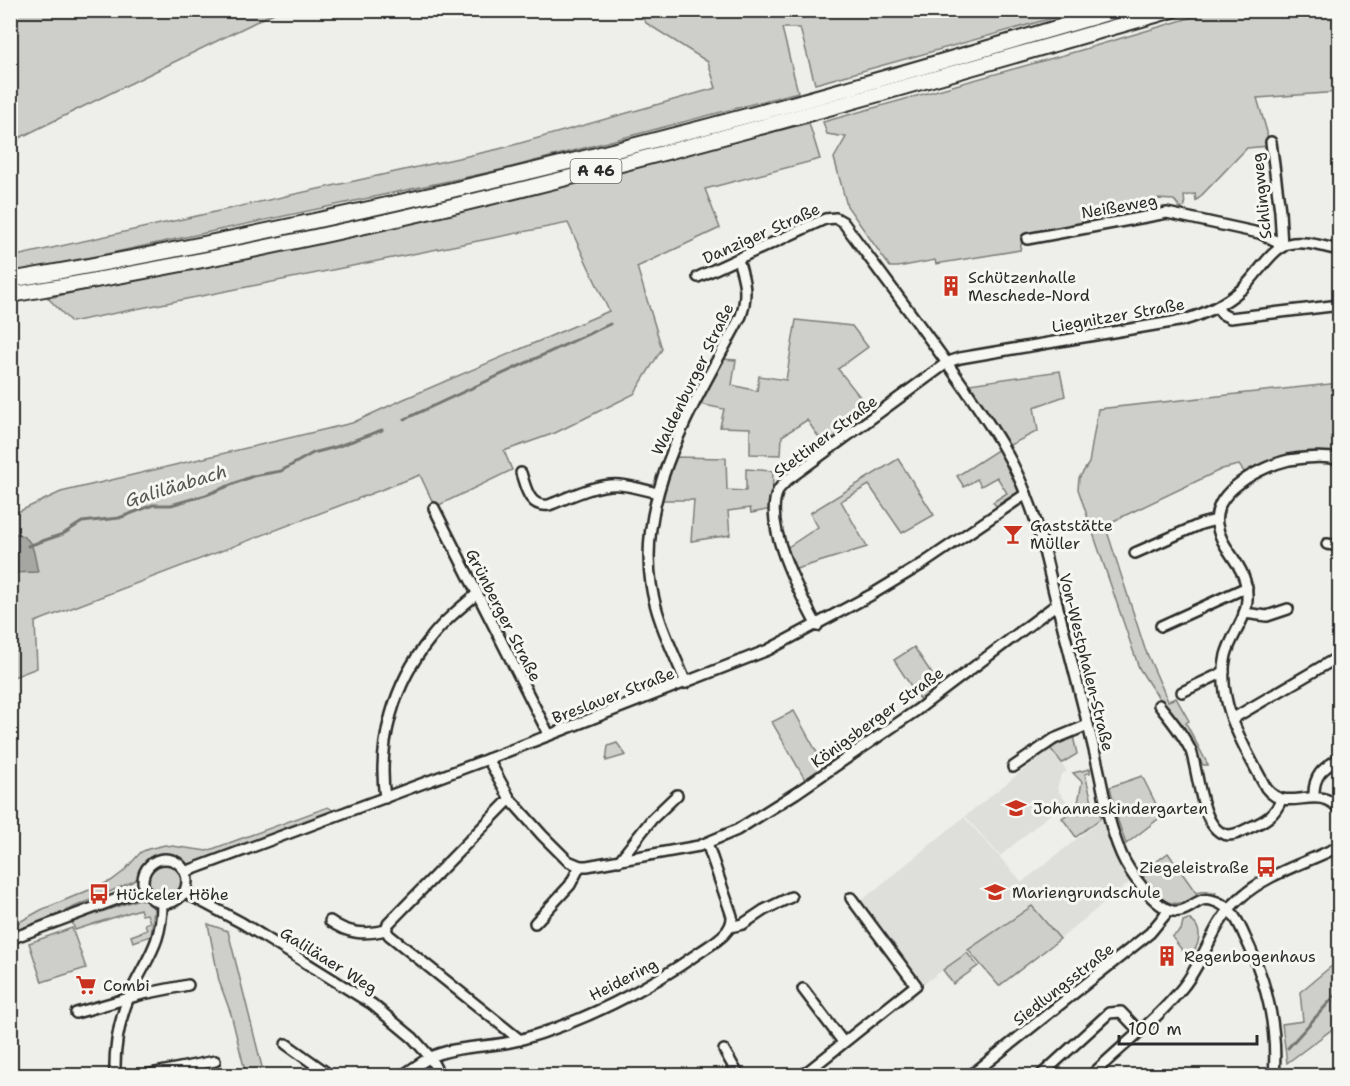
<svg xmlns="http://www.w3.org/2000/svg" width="1350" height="1086" viewBox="0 0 1350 1086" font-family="'Shantell Sans',sans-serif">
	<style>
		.built { fill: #dededb }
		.green { fill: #cececa; stroke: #7c7c7a; stroke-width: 1.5 }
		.water { fill: #a6a6a3; stroke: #757573; stroke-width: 1.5 }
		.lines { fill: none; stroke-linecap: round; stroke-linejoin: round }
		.stream { stroke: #757573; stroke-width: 3 }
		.minor-casing { stroke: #2b2b2b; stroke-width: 14 }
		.highway-casing { stroke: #2b2b2b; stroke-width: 18 }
		.minor { stroke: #f6f6f2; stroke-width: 9 }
		.highway { stroke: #f6f6f2; stroke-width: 14 }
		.labels { text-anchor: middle; stroke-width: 6; stroke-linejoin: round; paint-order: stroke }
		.shield { fill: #f6f6f2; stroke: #686867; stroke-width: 1.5 }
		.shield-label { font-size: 15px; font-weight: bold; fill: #2b2b2b }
		.street-label { font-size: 16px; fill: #2b2b2b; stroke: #f6f6f2 }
		.poi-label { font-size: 16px; fill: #2b2b2b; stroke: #f6f6f2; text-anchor: start }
		.water-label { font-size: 18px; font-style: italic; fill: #565655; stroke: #f6f6f2 }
	</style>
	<rect width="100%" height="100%" fill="#eeeeea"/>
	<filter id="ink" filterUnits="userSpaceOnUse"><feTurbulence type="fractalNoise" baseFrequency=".0167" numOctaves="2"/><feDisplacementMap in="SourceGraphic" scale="12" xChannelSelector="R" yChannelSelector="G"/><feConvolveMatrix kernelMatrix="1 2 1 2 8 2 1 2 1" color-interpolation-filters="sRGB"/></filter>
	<g filter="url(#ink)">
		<g class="built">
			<polygon points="1050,749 1067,771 1061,775 1057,789 1066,801 1000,856 965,816"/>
			<polygon points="964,817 1022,882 1105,817 1107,832 1113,851 1118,862 1131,881 1060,939 1032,907 923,984 860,902"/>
			<polygon points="307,1064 322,1075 294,1076"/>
		</g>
		<g class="green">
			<polygon points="11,10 278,10 278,11 11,142"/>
			<polygon points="638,11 1078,11 815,84 800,28 782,28 798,92 500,170 69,262 11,273 11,257 499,149 716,88 708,62 646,23"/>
			<polygon points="1213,11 1339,11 1339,92 1257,98 1267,132 1268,146 1247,148 1196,201 1195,194 1184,196 1185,206 1181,209 1174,200 1156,199 1156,211 1023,236 1020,250 936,264 935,260 898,267 890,267 847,206 834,158 846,137 827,134 823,122 1078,51"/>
			<polygon points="809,123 820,159 705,189 720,228 637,267 662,349 634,394 555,433 504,451 512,470 435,507 420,475 35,622 37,668 11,678 11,573 18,572 14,533 11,534 11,515 61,492 352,423 404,399 609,311 568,223 71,322 48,298 475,207"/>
			<polygon points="796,320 852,326 868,347 838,369 872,412 824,445 807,420 782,436 781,455 750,454 750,428 720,427 724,409 699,404 722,359 736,360 732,385 757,391 759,376 786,380"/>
			<polygon points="1060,371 1065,396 1034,407 1038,431 1008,446 969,384"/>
			<path d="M 1339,383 L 1339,453 C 1305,451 1276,456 1245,473 L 1239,465 L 1222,469 L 1105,525 L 1145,649 L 1168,701 L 1176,698 L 1189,721 L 1186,723 L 1208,765 L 1203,765 L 1176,721 L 1151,687 L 1139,668 L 1078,489 L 1079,478 L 1089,463 L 1098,409 Z"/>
			<polygon points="999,449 1017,486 1018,492 996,506 993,502 1007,493 997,477 981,486 977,479 964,487 957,476"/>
			<polygon points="674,457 726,458 727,490 746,491 746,469 773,471 772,509 751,513 750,508 728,511 730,535 691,541 694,500 659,500"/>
			<polygon points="898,459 934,515 902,533 869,485 841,501 867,547 793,570 785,549 818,527 810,513"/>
			<polygon points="914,647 940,686 920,700 894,660"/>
			<polygon points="794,711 826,769 807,783 772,722"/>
			<polygon points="1073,736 1077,754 1062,763 1050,748"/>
			<polygon points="617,743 626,755 606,761 608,746"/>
			<polygon points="1090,769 1090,773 1085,774 1095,813 1100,813 1101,818 1076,837 1062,818 1077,808 1082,782 1073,773"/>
			<polygon points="1142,776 1162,816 1126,844 1118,821 1110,787"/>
			<path d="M 328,807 L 334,811 L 197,864 C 182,867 173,852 157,856 C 142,861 143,877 132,882 C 93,899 55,916 15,931 L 12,926 L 41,910 L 111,881 L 123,872 L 141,852 L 148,849 L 165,845 L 207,851 Z"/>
			<path d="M 1168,853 L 1196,893 L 1205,891 L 1216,892 L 1215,895 C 1202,893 1198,896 1187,901 C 1167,910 1155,893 1142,880 L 1144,877 L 1141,873 Z"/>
			<circle cx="165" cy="882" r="17"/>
			<polygon points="139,899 148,902 154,909 151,936 133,942 131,936 147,930 145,924 150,922 147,914 142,915 140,909 75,930 72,922"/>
			<polygon points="1032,906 1060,939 999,986 968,950"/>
			<path d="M 1188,919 C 1205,927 1200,947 1188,958 L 1172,937 L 1181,930 L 1183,921 Z"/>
			<polygon points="208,924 228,931 264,1075 246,1075 231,1014 219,981"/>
			<polygon points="72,928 86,968 42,982 29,943"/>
			<polygon points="967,953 978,966 953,984 943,970"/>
			<polygon points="1339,960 1339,1024 1287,1063 1282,1024 1303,1021 1300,992"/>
		</g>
		<path class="water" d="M 14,533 C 36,538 33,553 38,572 L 11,573 L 11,534 Z"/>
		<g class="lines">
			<g class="stream">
				<polyline points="405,419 610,324"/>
				<polyline points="28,546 63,534 82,522 119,518 153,505 171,505 206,495 253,476 281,471 313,453 336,447 382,430"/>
				<polyline points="1288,1048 1340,990"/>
				<polyline points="1250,1076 1260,1069"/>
			</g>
			<g class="minor-casing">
				<g id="minor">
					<polyline points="1271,142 1280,211 1282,247"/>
					<polyline points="1027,239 1167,213 1259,233 1274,240 1282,247"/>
					<path d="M 698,277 L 825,219 L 836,218 L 843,222 C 883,277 925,331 964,387 C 991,426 1015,461 1031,507 C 1042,537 1048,569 1056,600 C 1069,652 1083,703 1095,754 C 1104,790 1108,829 1125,862 C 1134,878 1160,915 1180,911 C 1195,908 1198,894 1217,902 C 1232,908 1239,923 1245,937 C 1266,980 1278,1028 1274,1076"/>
					<polyline points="1217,307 1222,314 1230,318 1340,305"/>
					<path d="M 1340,459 C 1323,456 1306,457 1289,460 C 1263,466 1211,491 1217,525 C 1222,553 1249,565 1247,600 C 1246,620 1231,636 1226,655 C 1215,702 1245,748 1266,788 C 1288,816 1316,781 1340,810"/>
					<path d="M 521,473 C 526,488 529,508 549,505 C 570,497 597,483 620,485 C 633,486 645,490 657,493"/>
					<polyline points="434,508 549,735"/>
					<polyline points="1327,544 1340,546"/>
					<polyline points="1135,553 1201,524 1216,520"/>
					<polyline points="1244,613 1267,616 1288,609"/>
					<path d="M 817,626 C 801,596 762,524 778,491 C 779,488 784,484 787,480 L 948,362 L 960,358 L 1184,320 C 1205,314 1225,304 1242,289 C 1255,278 1272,248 1288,244 C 1305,240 1323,247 1340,250"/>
					<polyline points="1161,626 1247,587"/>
					<path d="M 686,683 C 673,651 656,619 651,584 C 637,490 699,396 741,316 C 748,295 745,281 738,260"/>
					<polyline points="1182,692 1224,672"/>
					<path d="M 1159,705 C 1171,720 1183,734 1191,751 C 1199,773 1201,834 1229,835 C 1237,835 1245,830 1251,827 C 1265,821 1275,815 1281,800"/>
					<polyline points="1232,719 1340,656"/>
					<polyline points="488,759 510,799 542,835 568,861 580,866 587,866 699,846 737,830 796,793 917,710 1057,604"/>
					<polyline points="1013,767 1054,739 1088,725"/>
					<path d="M 1314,797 C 1313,775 1323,768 1340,758"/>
					<path d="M 385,798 C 377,743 394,683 430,639 C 443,622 460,608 477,594"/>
					<polyline points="510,799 388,924 386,930 389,935 520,1040"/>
					<circle cx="165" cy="881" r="22"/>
					<polyline points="619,861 652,819 677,795"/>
					<polyline points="185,872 488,759 768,650 871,595 924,563 1026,494"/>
					<polyline points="184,892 242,923 372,1004 413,1038 430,1057 440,1076"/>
					<path d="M 330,921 C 348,934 364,935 386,930"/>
					<polyline points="535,923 570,885 580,866"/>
					<polyline points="730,927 743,924 764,910 791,897"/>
					<polyline points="10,939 144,889"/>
					<polyline points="803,989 843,1042"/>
					<polyline points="76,1013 143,994 188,985"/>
					<polyline points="286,1044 331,1076"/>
					<polyline points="724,1050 739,1076"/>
					<path d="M 115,1076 C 114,1046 120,1016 132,990 C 148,956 162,943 162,903"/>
					<polyline points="140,1076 215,1061"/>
					<path d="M 402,1076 C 411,1070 420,1063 429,1058 C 454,1045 491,1048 519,1040 C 581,1023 648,989 700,952 C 713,943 733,933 732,916 L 707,843"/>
					<polyline points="802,1076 916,985 851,898"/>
					<polyline points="970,1076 1150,933 1169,910"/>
					<polyline points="1040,1076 1109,1013 1121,1012 1138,1030"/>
					<path d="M 1091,1076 C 1121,1046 1157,1020 1183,987 C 1205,960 1213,922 1239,899 C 1267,873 1307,863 1340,846"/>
					<polyline points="1339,1076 1340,1075"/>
				</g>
			</g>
			<g class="highway-casing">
				<g id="highway">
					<path d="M 10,280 C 272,235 531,175 788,105 C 898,75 1008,42 1118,10"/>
					<path d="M 10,295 C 182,266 354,231 523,189 C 741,135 957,72 1173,10"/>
				</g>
			</g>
			<use href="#minor" class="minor"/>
			<use href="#highway" class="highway"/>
		</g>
	</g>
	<defs>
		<g id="building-bare" transform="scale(1.62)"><path d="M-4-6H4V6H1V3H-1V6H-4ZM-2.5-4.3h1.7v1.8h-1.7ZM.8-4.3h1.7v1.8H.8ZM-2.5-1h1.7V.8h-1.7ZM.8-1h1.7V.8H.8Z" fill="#c8321e" stroke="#f6f6f2" stroke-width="2.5" paint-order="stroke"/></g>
		<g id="bar-bare" transform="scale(1.62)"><path d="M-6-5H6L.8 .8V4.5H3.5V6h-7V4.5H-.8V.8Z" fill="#c8321e" stroke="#f6f6f2" stroke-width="2.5" paint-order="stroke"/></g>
		<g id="school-bare" transform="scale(1.62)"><path d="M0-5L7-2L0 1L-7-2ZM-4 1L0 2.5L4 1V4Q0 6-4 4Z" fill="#c8321e" stroke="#f6f6f2" stroke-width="2.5" paint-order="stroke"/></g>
		<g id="bus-bare" transform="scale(1.62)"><path d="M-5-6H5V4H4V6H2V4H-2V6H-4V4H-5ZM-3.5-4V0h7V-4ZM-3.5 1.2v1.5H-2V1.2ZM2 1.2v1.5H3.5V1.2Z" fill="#c8321e" stroke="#f6f6f2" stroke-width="2.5" paint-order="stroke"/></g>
		<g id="supermarket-bare" transform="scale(1.62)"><path d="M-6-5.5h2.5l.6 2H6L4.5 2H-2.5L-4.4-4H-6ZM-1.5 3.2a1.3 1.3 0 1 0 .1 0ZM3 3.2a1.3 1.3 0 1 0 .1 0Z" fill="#c8321e" stroke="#f6f6f2" stroke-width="2.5" paint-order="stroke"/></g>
	</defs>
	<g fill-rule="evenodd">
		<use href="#building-bare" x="951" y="286"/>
		<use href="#bar-bare" x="1013" y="534"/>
		<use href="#school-bare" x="1016" y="808"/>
		<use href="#bus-bare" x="1266" y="867"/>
		<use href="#school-bare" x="995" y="892"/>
		<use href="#bus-bare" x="99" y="894"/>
		<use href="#building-bare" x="1167" y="956"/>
		<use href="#supermarket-bare" x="86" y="985"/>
	</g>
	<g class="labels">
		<rect class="shield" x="570.5" y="159" width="51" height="24" rx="4.5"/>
		<g class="shield-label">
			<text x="596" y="176">A 46</text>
		</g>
		<g class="street-label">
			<text transform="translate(1261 196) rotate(-96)" y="6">Schlingweg</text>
			<text transform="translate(1119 206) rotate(-10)" y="6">Neißeweg</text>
			<text transform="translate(761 233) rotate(-24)" y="6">Danziger Straße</text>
			<text transform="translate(1118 315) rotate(-10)" y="6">Liegnitzer Straße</text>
			<text transform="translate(692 379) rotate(-64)" y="6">Waldenburger Straße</text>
			<text transform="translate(825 436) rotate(-37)" y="6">Stettiner Straße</text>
			<text transform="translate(504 615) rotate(63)" y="6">Grünberger Straße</text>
			<text transform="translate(1087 662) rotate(76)" y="6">Von-Westphalen-Straße</text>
			<text transform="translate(613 695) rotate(-21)" y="6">Breslauer Straße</text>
			<text transform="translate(877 717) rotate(-36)" y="6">Königsberger Straße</text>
			<text transform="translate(329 960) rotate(32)" y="6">Galiläaer Weg</text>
			<text transform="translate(623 979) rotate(-27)" y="6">Heidering</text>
			<text transform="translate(1063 984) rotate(-38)" y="6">Siedlungsstraße</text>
		</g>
		<g class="poi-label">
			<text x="968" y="283">Schützenhalle<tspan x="968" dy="18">Meschede-Nord</tspan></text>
			<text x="1030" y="531">Gaststätte<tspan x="1030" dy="18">Müller</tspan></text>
			<text x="1033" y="814">Johanneskindergarten</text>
			<text x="1249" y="873" text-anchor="end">Ziegeleistraße</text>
			<text x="1012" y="898">Mariengrundschule</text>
			<text x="116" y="900">Hückeler Höhe</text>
			<text x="1184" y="962">Regenbogenhaus</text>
			<text x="103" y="991">Combi</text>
		</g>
		<g class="water-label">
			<text transform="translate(176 486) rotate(-17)" y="6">Galiläabach</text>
		</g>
	</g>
	<rect width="1350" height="1086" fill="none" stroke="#f6f6f2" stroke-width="36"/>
	<rect x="18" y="18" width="1314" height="1050" fill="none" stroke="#2b2b2b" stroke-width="2" filter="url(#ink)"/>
	<path d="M1119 1035v9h138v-9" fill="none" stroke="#2b2b2b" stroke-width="3"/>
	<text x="1128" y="1035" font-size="18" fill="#2b2b2b" stroke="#f6f6f2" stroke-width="4.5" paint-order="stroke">100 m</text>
</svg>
